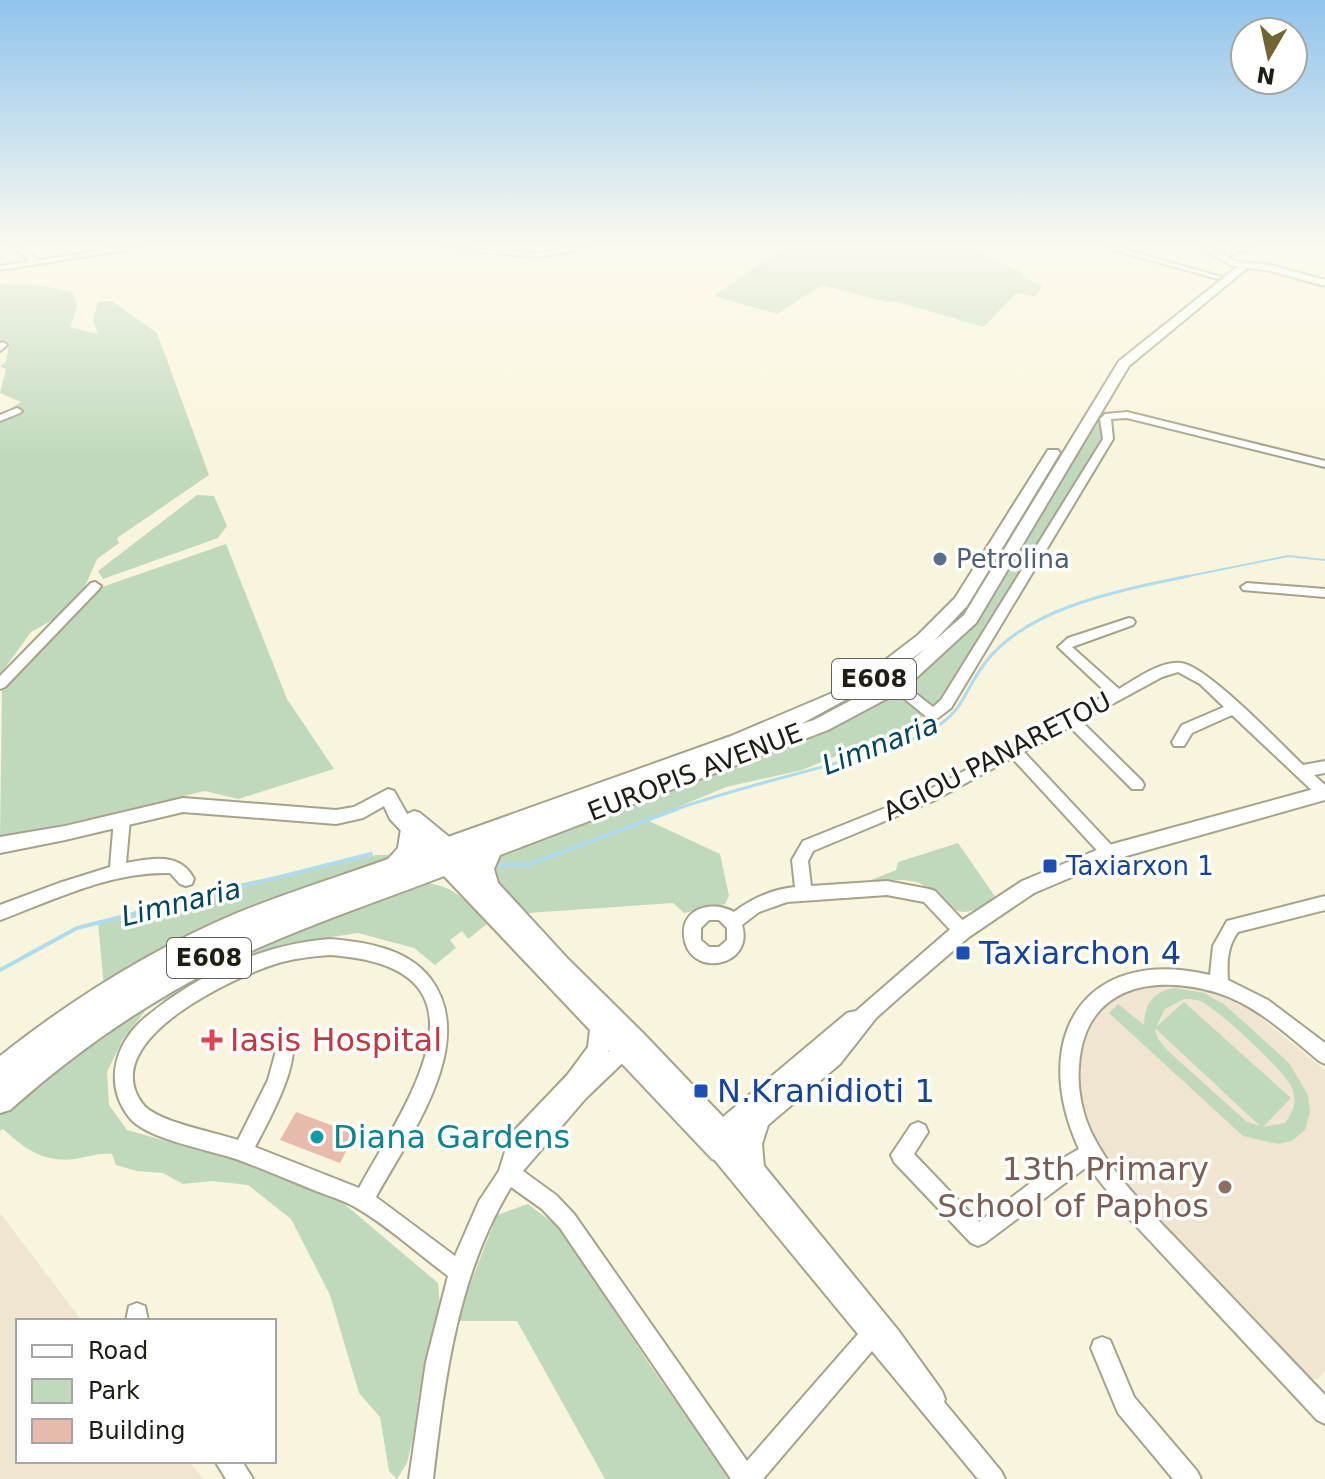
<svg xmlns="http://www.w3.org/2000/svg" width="1325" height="1479" viewBox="0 0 1325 1479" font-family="'DejaVu Sans',sans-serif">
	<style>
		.education { fill: #efe5d0 }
		.green { fill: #c0d9bd; fill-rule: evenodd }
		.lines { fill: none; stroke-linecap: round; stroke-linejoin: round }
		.stream-far2 { stroke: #addcf1; stroke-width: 2 }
		.stream-far1 { stroke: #addcf1; stroke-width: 3 }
		.stream { stroke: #addcf1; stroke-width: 4 }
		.building { fill: #e7baab }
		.minor-casing { stroke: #a6a28b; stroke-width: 4 }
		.major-casing { stroke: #a6a28b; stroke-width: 4 }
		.highway-casing { stroke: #a6a28b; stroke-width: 4 }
		.minor { fill: #fff; fill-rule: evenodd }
		.major { fill: #fff; fill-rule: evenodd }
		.highway { fill: #fff; fill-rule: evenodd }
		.service-dot { fill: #5c6f8a; stroke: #fff; stroke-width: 3 }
		.transit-dot { fill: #1a4fb4; stroke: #fff; stroke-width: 3 }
		.health-dot { fill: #e0444e; stroke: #fff; stroke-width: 3 }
		.culture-dot { fill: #0f9aa8; stroke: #fff; stroke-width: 3 }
		.education-dot { fill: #8d6e63; stroke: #fff; stroke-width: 3 }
		.labels { text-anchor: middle; stroke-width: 7; stroke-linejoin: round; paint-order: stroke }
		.shield { fill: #fff; stroke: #62615a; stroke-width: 2 }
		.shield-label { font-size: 24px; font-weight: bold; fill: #1f1d14 }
		.service-label { font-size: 26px; fill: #4e5e75; stroke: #fff; text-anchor: start }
		.street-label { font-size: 26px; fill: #1f1d14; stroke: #fff }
		.transit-label { font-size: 26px; fill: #164399; stroke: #fff; text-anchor: start }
		.water-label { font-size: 28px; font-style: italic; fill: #02455a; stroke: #fff }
		.near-transit-label { font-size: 32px; fill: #164399; stroke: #fff; text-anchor: start }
		.near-health-label { font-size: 32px; fill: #be3a42; stroke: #fff; text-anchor: start }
		.near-culture-label { font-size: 32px; fill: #0d838f; stroke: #fff; text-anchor: start }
		.near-education-label { font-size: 32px; fill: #785e54; stroke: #fff; text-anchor: end }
	</style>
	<rect width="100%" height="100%" fill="#f9f5dc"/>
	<g class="education">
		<polygon points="1157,983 1214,992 1255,1013 1325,1070 1325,1371 1318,1379 1306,1378 1140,1203 1097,1153 1079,1107 1076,1050 1093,1012 1123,992"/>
		<polygon points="0,1213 82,1321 18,1321 18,1461 189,1461 203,1479 0,1479"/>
	</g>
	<g class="green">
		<polygon points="782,248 976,248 992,261 1020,271 1026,279 1043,286 1035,296 1016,293 984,327 894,301 887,302 822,285 777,314 714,296"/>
		<polygon points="0,284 44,286 73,292 77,307 70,327 98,334 93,320 98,302 112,301 157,333 209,475 117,538 119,543 97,559 82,593 60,616 31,632 0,675 0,416 21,402 0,393 6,369 0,366 6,362 9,344 0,342"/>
		<polygon points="1099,413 1102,438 942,704 903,729 802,770 726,787 647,820 720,854 729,896 725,904 684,913 673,903 528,913 486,870 494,855 881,700 973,617"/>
		<polygon points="197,495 214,496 227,526 218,538 103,579 98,571"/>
		<polygon points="226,544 287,699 334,769 238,799 205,791 0,839 2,688 47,644 78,607 99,588"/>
		<path d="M 958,843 L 996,898 C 947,928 960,903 921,884 C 908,878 885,881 871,880 L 896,870 L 898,862 Z"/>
		<path d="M 376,855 L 393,855 L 417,882 C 454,884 463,898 487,924 L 468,939 L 462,931 L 450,940 L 456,948 L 435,965 L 414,948 L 358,933 L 286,944 L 218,970 L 146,1010 L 123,1039 L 107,1072 L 109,1105 L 127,1130 L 237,1161 L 342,1202 L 438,1283 L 440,1306 L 424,1365 L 413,1439 L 407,1463 L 397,1479 L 389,1471 L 380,1417 L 359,1393 L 330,1295 L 291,1219 L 248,1185 L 212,1181 L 183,1184 L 163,1173 L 137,1171 L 116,1165 L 112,1154 C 98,1153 88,1157 75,1159 C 44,1163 25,1149 3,1129 L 0,1131 L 0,1060 L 104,988 L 98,922 L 215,889 Z"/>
		<path d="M 1175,988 L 1204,993 L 1225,1005 L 1289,1063 L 1308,1095 L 1310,1112 L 1305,1130 L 1292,1141 L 1278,1144 L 1243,1136 L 1109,1013 L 1118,1004 L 1144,1025 C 1145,1004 1153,991 1175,988 ZM 1184,999 C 1190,999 1196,999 1202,1002 C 1221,1012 1284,1070 1292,1088 C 1297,1102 1294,1111 1285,1123 L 1263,1127 L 1291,1098 L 1184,1002 L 1156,1027 L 1165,1009 ZM 1155,1029 L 1156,1029 L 1260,1126 L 1247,1122 L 1168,1051 L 1158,1039 Z"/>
		<polygon points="528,1204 560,1228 650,1365 731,1479 605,1479 517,1321 456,1321 497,1215"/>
	</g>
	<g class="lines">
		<polyline class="stream-far2" points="1179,578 1288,556 1325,560"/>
		<path class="stream-far1" d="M 671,811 C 729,790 788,777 847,760 C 874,752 903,745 928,732 C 966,711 962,693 985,663 C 1028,606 1123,590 1189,576"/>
		<g class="stream">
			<polyline points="493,865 528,865 677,809"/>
			<polyline points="0,970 77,928 371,854"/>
		</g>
	</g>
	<polygon class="building" points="296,1112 355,1134 340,1163 280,1140"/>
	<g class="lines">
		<g class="minor-casing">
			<g id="minor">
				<polygon points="15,248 23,248 38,260 118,248 139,248 0,270 0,266 30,261"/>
				<polygon points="444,248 537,253 568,248 590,248 537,257"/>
				<polygon points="1106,248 1119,248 1222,277 1218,279"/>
				<polygon points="3,342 7,345 0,351 0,343"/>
				<polygon points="17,408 22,411 20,413 0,421 0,415"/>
				<polygon points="1127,412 1325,461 1325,467 1127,418 1111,419 1113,439 951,708 938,718 928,718 891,688 889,685 891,682 901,682 933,707 941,700 1103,439 1100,419 1105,414"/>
				<polygon points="95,582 101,586 99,589 5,687 0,689 0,676 91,583"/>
				<polygon points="1247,583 1325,589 1325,597 1243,590 1241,587"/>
				<path d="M 1129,618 L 1133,619 L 1135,622 L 1133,625 L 1072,647 L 1119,689 C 1136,679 1160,661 1181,663 C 1206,665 1281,744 1303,765 L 1325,761 L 1325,773 L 1314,775 L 1325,785 L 1325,799 L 1319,797 L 1232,715 L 1192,733 L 1184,746 L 1174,746 L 1172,742 L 1182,725 L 1224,707 L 1200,684 L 1178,672 L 1162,677 L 1081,721 L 1142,781 L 1144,785 L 1142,789 L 1132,789 L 1070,727 L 1024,752 L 1114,848 L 1117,853 L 1114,858 L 1109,860 L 1104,858 L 1012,758 L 933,801 L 813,851 L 808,861 L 811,886 L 887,881 L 929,889 L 935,891 L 968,926 L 970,931 L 968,936 L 962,939 L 956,936 L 924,902 L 887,895 L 787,902 L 759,912 L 742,925 C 755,968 688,979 684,936 C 681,907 714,900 734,912 C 751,899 773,889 795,887 L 792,860 L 803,841 L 923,793 L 1108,694 L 1058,647 L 1068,638 ZM 709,920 L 719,920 L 727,928 L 727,940 L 719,947 L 709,947 L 701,940 L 701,928 Z"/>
				<path d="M 122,813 L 127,815 L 130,819 L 126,863 C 151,858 181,852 194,879 L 192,884 L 186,886 L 180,884 L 170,873 C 111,871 54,900 0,920 L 0,905 L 59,883 L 110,867 L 114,819 L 117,815 Z"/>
				<path d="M 1325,896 L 1325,910 L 1238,932 C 1227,947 1227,962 1228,980 L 1268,1000 L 1325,1043 L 1325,1064 L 1319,1061 C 1289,1036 1256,1005 1218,993 C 1152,973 1084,987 1079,1066 C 1077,1087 1082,1113 1091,1132 C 1113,1177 1152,1213 1186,1249 C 1233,1298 1279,1347 1325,1395 L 1325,1424 L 1317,1420 L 1125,1214 L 1088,1166 L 985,1243 L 978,1246 L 971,1243 L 894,1162 L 891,1155 L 911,1125 L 918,1122 L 925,1125 L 928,1132 L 914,1154 L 979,1222 L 1065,1157 L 1079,1149 C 1028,1038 1084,945 1210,975 L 1213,946 L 1227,921 Z"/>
				<path d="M 330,939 C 365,942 407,948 430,978 C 480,1043 408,1138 376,1197 L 455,1256 L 479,1201 L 499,1171 L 510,1135 L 573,1069 L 580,1067 L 587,1070 L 621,1041 L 627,1038 L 633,1041 L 636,1047 L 633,1053 L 586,1098 L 523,1171 L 556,1195 L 574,1214 L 747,1461 L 858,1334 L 713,1158 L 710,1151 L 713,1144 L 722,1142 L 724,1134 L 731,1131 L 738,1134 L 898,1330 L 942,1391 L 945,1399 L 944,1402 L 1001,1471 L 1005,1479 L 978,1479 L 872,1351 L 763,1479 L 731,1479 L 560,1228 L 542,1209 L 511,1187 C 457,1276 445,1377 433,1479 L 409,1479 L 426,1362 L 448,1276 C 417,1253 388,1226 355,1207 C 343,1200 329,1196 316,1191 C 289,1180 263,1169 236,1159 C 210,1150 145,1139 129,1117 C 103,1083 115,1042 147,1016 C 199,974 263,944 330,939 ZM 330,955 C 505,967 407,1101 359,1188 L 255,1147 C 267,1124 301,1063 291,1040 L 285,1037 L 279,1040 L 268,1080 L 238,1140 C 215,1132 155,1122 142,1103 C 96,1040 236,975 282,962 C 298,958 314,956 330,955 Z"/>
				<polygon points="137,1303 145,1306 148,1321 126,1321 129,1306"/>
				<polygon points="1102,1337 1110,1340 1134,1397 1197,1471 1201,1479 1173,1479 1118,1413 1091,1348 1094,1340"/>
				<polygon points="215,1461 242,1461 253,1479 226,1479"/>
			</g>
		</g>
		<g class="major-casing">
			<g id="major">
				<polygon points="1201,248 1212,248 1235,261 1271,265 1325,280 1325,286 1270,271 1230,265"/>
				<polygon points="1238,248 1252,248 1232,254 1232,250"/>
				<path d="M 1325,786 L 1325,800 L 1112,860 L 1034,893 L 969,937 L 903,994 L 876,1018 L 840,1064 L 768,1125 L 762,1144 L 764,1167 L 761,1175 L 753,1178 L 745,1175 L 740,1149 L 720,1162 L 712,1159 L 609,1050 C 603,1064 588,1086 574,1092 L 566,1089 L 563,1081 L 588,1047 L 590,1030 L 390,819 L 384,806 L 363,818 L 336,824 L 183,812 L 65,840 L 0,853 L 0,837 L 65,826 L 183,798 L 336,810 L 354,807 L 388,789 L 394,791 L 407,814 L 414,811 L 420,813 L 476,859 L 568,959 L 643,1033 L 723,1117 L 847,1013 L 856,1011 L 955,925 L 1022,881 L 1109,845 Z"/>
			</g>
		</g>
		<g class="highway-casing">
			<path id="highway" d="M 1242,263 L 1251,265 L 1129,366 L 976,623 L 903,690 L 828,730 L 500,855 L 494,869 L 498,883 L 495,890 L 487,893 L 479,890 L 473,865 C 402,893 328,917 258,948 C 167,988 84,1044 10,1110 L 0,1113 L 0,1056 C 72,999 152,949 237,913 C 286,893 338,877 388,859 L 398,848 L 402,822 L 410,819 L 418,822 L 422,833 L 420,847 L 731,736 L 830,694 L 876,667 L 918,635 L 955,598 L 1048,450 L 1058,450 L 1060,453 L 967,606 L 934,641 L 964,615 L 1119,361 ZM 926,648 L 889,680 L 814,720 L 801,724 L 889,676 Z"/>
		</g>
		<use href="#minor" class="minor"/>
		<use href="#major" class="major"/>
		<use href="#highway" class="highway"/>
	</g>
	<linearGradient id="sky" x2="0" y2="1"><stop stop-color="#90c4ec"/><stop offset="0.54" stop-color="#fcfaef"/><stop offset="1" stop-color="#fcfaef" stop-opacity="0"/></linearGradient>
	<rect width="1325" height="456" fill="url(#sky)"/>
	<circle class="service-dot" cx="940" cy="559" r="8"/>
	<g class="transit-dot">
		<rect x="1042" y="858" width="16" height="16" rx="4"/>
		<rect x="955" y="945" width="16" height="16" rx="4"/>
		<rect x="693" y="1083" width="16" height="16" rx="4"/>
	</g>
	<path class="health-dot" d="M208 1028h8v8h8v8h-8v8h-8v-8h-8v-8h8z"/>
	<circle class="culture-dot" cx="317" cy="1137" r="8"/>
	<circle class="education-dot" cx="1225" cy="1187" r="8"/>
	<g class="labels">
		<g class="shield">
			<rect x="832" y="659" width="84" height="40" rx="6"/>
			<rect x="167" y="938" width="84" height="40" rx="6"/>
		</g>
		<g class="shield-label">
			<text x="874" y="687">E608</text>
			<text x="209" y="966">E608</text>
		</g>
		<g class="service-label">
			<text x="956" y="568">Petrolina</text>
		</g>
		<g class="street-label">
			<text transform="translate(997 756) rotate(-27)" y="9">AGIOU PANARETOU</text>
			<text transform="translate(695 772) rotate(-21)" y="9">EUROPIS AVENUE</text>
		</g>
		<g class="transit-label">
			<text x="1066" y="875">Taxiarxon 1</text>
		</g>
		<g class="water-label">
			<text transform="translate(880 744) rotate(-21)" y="10">Limnaria</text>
			<text transform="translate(181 902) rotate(-14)" y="10">Limnaria</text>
		</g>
		<g class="near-transit-label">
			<text x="979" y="964">Taxiarchon 4</text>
			<text x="717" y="1102">N.Kranidioti 1</text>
		</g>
		<g class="near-health-label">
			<text x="230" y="1051">Iasis Hospital</text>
		</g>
		<g class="near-culture-label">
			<text x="333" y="1148">Diana Gardens</text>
		</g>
		<g class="near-education-label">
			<text x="1209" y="1180">13th Primary<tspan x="1209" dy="37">School of Paphos</tspan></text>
		</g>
	</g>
	<rect x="16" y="1319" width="260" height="144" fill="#ffffff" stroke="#a5a5a1" stroke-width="2"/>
	<rect x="32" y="1345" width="40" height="12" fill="#ffffff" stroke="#a5a5a1" stroke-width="2"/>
	<text x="88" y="1359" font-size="24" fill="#1f1d14">Road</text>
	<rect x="32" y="1379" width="40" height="24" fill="#c0d9bd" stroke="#a5a5a1" stroke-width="2"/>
	<text x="88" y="1399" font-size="24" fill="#1f1d14">Park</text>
	<rect x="32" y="1419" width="40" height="24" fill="#e7baab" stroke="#a5a5a1" stroke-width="2"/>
	<text x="88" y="1439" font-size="24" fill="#1f1d14">Building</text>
	<g transform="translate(1269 56) rotate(189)"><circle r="38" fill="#ffffff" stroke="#a5a5a1" stroke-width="2"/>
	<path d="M0-6L14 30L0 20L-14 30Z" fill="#716633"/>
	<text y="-12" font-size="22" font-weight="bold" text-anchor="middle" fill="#1f1d14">N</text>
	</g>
</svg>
